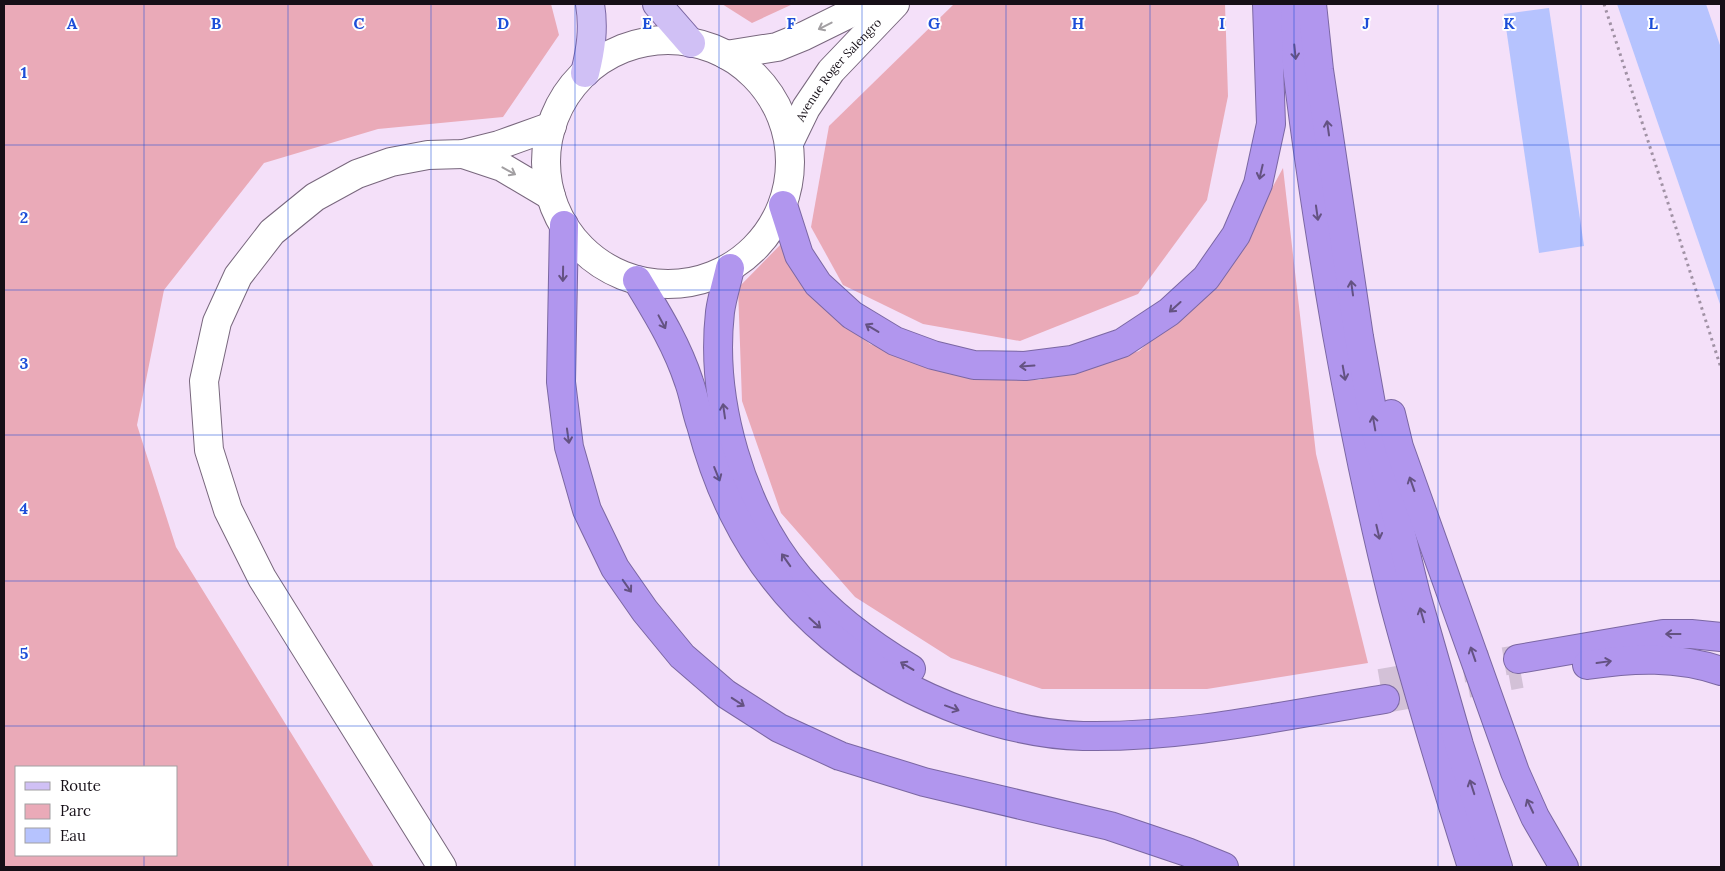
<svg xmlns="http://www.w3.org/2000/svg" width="1725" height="871" viewBox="0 0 1725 871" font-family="Lora,serif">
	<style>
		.green { fill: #eaaab8; fill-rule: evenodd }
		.water { fill: #b6c3fe }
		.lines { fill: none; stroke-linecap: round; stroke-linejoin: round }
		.primary-tunnel { stroke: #d3c1d7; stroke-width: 28; stroke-dasharray: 28 14; stroke-linecap: butt }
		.highway-tunnel { stroke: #d3c1d7; stroke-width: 28; stroke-dasharray: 28 14; stroke-linecap: butt }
		.secondary-casing { stroke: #78677d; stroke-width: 30 }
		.primary-casing { stroke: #7b67a3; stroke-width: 30 }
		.highway-casing { stroke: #7b67a3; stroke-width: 30 }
		.path { stroke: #a091a4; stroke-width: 3; stroke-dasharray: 2.5 4; stroke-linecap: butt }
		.secondary { stroke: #fff; stroke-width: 28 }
		.primary { stroke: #d0c0f5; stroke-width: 28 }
		.highway { stroke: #b196ee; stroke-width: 28 }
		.oneway { stroke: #a29fa2 }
		.oneway2 { stroke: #645282 }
		.grid { fill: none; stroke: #1d4ed8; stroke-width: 1; stroke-opacity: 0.55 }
		.labels { text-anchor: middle; stroke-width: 4; stroke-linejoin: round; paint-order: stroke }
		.street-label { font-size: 12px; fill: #160f17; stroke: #fff }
		.grid-label { font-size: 16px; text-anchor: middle; font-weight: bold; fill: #1d4ed8; stroke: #fff; stroke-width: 4; stroke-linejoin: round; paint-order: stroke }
	</style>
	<rect width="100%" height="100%" fill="#f4e0f9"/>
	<g class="green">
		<path d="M 4,4 L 551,4 L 559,35 L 503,117 L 378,129 L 264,163 L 164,290 L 137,425 L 176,547 L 374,867 L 4,867 ZM 176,767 L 176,855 L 16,855 L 16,767 Z"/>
		<polygon points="722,4 793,4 752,23"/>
		<polygon points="954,4 1225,4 1228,96 1207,200 1138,294 1020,341 923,324 843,285 811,227 829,126"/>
		<polygon points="1283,168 1316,454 1368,663 1207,689 1042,689 951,658 855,597 781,513 742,401 738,288 784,241 829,311 870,344 956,374 1039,380 1139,351 1222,279"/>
	</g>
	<g class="water">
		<polygon points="1617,4 1706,4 1721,48 1721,307"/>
		<polygon points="1549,8 1584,246 1539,253 1504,14"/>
	</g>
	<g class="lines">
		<polyline class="primary-tunnel" points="1380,683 1518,659"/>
		<polyline class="highway-tunnel" points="1385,699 1521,674"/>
		<g class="secondary-casing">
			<g id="secondary">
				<circle cx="668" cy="162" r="122"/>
				<polyline points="726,55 777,47 804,36 869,4"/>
				<path id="s1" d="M 789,143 L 806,108 L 831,71 L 895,4"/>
				<polyline points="463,154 502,167 551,196"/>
				<polyline points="442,867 262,578 228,510 209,450 204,381 217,322 238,276 272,232 315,197 357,174 391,162 428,155 463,154 499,145 552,126"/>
			</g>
		</g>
		<g class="primary-casing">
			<g id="primary">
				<polyline points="657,4 691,43"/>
				<path d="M 585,73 C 591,49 594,28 590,4"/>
			</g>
		</g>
		<g class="highway-casing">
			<g id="highway">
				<path d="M 1290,4 C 1301,114 1318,224 1337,334 C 1353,423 1371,511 1393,599 C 1417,689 1444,778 1472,867"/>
				<polyline points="1312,4 1319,70 1359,337 1376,432 1416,595 1459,745 1498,867"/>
				<polyline points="783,205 799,255 818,284 852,315 895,341 933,355 974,365 1025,366 1072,360 1122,343 1169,312 1206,278 1236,235 1258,184 1271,124 1267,4"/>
				<polyline points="564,225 561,382 569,447 587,510 615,568 645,611 682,656 726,694 779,728 840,756 924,782 1110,826 1187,852 1224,867"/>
				<path d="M 730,268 C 727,282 722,297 720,312 C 710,401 741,509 799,578 C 831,616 869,644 911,669"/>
				<path d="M 637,280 C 657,313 677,345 689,382 C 694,396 696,411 701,425 C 709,455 720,487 734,514 C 782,611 866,677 967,713 C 1004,726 1043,735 1083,736 C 1185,738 1285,715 1385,699"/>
				<polyline points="1391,414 1399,447 1515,772 1535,817 1564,867"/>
				<polyline points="1518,659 1663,634 1691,634 1721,637"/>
				<path d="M 1587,665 C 1633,658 1677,656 1721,671"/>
			</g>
		</g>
		<polyline class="path" points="1604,4 1721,368"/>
		<use href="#secondary" class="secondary"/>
		<use href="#primary" class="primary"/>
		<use href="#highway" class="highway"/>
	</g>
	<defs><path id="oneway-shaft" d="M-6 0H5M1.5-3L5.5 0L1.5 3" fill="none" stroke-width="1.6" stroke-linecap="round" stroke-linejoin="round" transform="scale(1.25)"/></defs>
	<g class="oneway">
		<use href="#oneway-shaft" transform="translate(825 26) rotate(153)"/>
		<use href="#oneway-shaft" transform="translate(509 171) rotate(29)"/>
	</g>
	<g class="oneway2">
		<use href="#oneway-shaft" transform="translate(1295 52) rotate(84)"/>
		<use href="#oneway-shaft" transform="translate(1328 128) rotate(-98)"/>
		<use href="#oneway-shaft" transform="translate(1261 172) rotate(103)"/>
		<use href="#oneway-shaft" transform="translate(1317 213) rotate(82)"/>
		<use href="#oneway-shaft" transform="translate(563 274) rotate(91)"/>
		<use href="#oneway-shaft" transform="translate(1352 288) rotate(-98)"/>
		<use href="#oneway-shaft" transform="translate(1175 307) rotate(138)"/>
		<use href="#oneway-shaft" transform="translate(662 322) rotate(62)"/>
		<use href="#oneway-shaft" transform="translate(872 328) rotate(-149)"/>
		<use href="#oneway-shaft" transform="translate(1027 366) rotate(176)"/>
		<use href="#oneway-shaft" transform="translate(1344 373) rotate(80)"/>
		<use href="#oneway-shaft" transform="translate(724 411) rotate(-98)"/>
		<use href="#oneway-shaft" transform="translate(1374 423) rotate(-100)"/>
		<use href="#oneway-shaft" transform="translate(568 436) rotate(82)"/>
		<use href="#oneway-shaft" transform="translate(717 474) rotate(68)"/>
		<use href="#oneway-shaft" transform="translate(1412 484) rotate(-109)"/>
		<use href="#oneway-shaft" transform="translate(1378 532) rotate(77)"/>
		<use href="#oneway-shaft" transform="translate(786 560) rotate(-125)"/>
		<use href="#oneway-shaft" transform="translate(627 586) rotate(55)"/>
		<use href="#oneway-shaft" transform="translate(1422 615) rotate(-106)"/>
		<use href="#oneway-shaft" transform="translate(815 623) rotate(42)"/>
		<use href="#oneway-shaft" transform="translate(1673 634) rotate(180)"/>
		<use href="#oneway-shaft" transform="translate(1473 654) rotate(-109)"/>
		<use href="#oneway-shaft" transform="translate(1604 662) rotate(-8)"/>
		<use href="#oneway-shaft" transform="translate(907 666) rotate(-149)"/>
		<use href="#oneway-shaft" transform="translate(738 702) rotate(33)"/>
		<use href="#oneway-shaft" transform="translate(952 708) rotate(20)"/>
		<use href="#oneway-shaft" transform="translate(1472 787) rotate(-108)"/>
		<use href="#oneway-shaft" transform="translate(1530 806) rotate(-115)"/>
	</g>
	<path class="grid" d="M 144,4 L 144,767M 288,4 L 288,867M 431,4 L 431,867M 575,4 L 575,867M 719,4 L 719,867M 862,4 L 862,867M 1006,4 L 1006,867M 1150,4 L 1150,867M 1294,4 L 1294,867M 1438,4 L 1438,867M 1581,4 L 1581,867M 4,145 L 1721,145M 4,290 L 1721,290M 4,435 L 1721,435M 4,581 L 1721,581M 4,726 L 1721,726M 144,855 L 144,867"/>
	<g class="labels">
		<g class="street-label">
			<text dy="4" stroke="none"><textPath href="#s1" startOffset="89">Avenue Roger Salengro</textPath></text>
		</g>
	</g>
	<g class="grid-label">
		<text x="72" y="29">A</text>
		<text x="216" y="29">B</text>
		<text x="359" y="29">C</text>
		<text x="503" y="29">D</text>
		<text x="647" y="29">E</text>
		<text x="791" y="29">F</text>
		<text x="934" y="29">G</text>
		<text x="1078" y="29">H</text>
		<text x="1222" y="29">I</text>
		<text x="1366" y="29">J</text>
		<text x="1509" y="29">K</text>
		<text x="1653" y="29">L</text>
		<text x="24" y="78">1</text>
		<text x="24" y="223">2</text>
		<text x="24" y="369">3</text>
		<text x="24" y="514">4</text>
		<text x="24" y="659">5</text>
	</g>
	<rect width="1725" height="871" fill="none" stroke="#160f17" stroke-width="10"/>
	<rect x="15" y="766" width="162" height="90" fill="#ffffff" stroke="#a29fa2"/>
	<rect x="25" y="782" width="25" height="8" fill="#d0c0f5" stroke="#a29fa2"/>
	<text x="60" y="791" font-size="15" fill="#160f17">Route</text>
	<rect x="25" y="804" width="25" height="15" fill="#eaaab8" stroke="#a29fa2"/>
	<text x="60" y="816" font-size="15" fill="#160f17">Parc</text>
	<rect x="25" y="828" width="25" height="15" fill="#b6c3fe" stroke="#a29fa2"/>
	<text x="60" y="841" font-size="15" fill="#160f17">Eau</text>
</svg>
